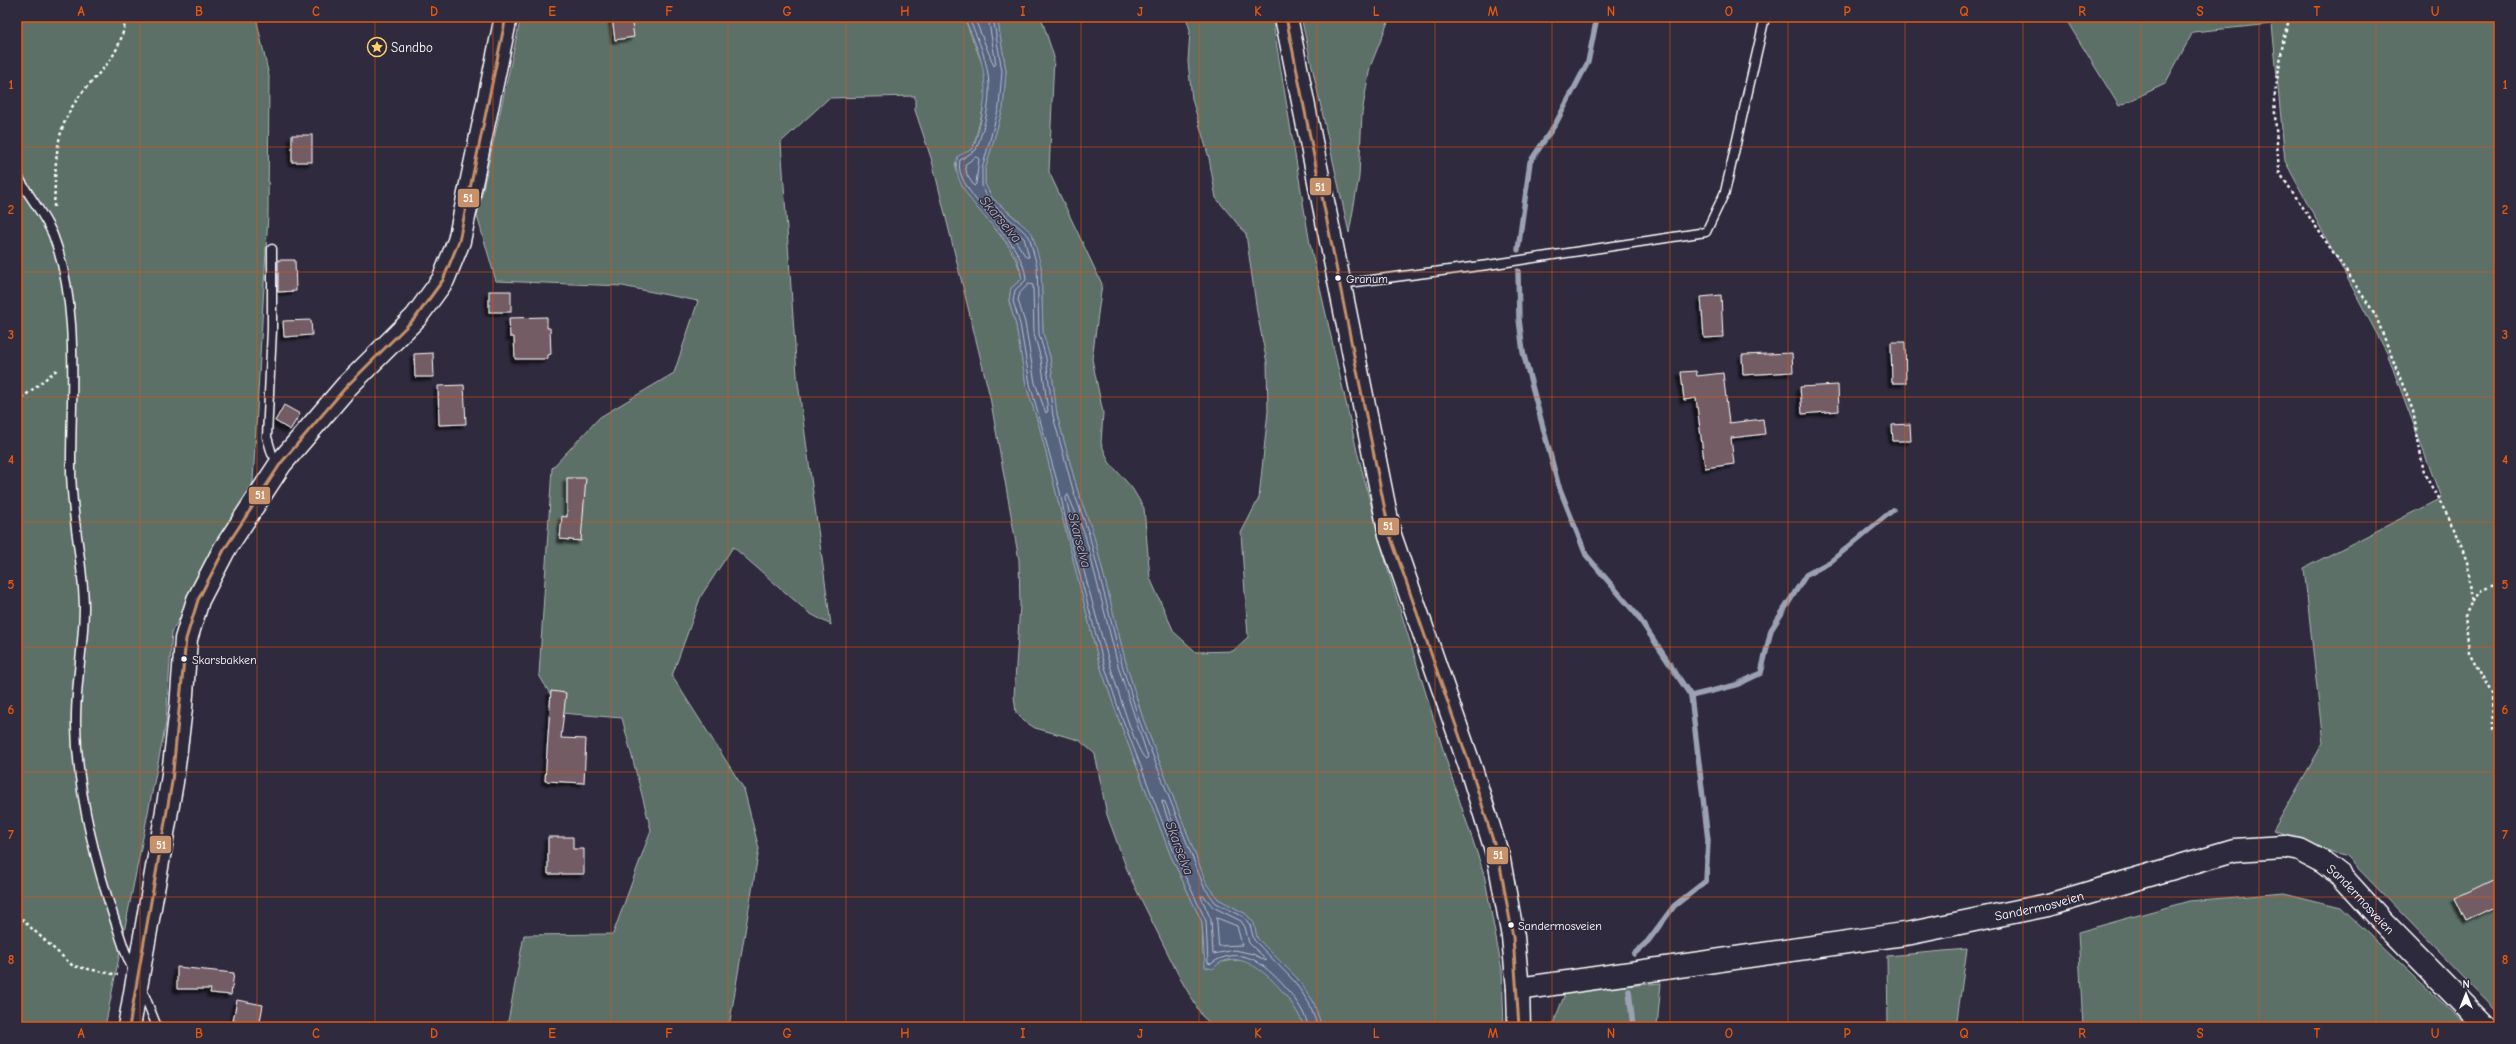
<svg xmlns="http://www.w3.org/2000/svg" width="2516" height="1044" viewBox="0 0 2516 1044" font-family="'Comic Neue',sans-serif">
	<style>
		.green { fill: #5b6f68; stroke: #adb7b4 }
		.water { fill: #56637f; stroke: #9aa1b2 }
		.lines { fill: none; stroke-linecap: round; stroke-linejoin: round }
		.shore { stroke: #bbc1cc; stroke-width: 1 }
		.stream { stroke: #9aa1b2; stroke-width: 5.5 }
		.building { fill: #735b63; stroke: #fff; filter: url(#shadow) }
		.lane-casing { stroke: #fff; stroke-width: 11 }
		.secondary-casing { stroke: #fff; stroke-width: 25 }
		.path { stroke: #fff; stroke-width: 2.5; stroke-dasharray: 3 3; stroke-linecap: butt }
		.lane { stroke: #2f2a3d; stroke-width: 8 }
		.secondary { stroke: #2f2a3d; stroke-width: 22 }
		.bus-1-casing { stroke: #2f2a3d; stroke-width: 6 }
		.bus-1 { stroke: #c7916a; stroke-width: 3 }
		.grid { fill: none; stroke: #e8590c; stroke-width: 1; stroke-opacity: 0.55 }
		.bus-dot { fill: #fff; stroke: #2f2a3d; stroke-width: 1.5 }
		.labels { text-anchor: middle; stroke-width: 3; stroke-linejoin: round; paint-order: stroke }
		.bus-label { font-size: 12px; fill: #fff; stroke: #2f2a3d; text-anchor: start }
		.poi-label { font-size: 13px; fill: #fff; stroke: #2f2a3d; text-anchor: start }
		.street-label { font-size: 13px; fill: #fff; stroke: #2f2a3d }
		.water-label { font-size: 14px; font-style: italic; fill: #b3b9c5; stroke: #2f2a3d }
		.line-badge { stroke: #2f2a3d; stroke-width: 1.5 }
		.badge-label { font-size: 11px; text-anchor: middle; font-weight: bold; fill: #fff }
		.neatline { fill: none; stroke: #e8590c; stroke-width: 1.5 }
		.grid-label { font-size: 13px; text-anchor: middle; font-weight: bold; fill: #e8590c }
	</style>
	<defs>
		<filter id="shadow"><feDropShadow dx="-3.5" dy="3.5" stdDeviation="1" flood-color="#0009"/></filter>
	</defs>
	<rect width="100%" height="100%" fill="#2f2a3d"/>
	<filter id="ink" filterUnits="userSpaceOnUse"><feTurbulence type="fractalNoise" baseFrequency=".025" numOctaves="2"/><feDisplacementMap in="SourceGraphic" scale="8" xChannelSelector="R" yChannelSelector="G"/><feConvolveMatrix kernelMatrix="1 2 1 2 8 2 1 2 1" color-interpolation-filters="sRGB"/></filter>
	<g filter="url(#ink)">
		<g class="green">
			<polygon points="17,17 256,17 269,76 268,215 253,481 250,500 172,631 166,723 105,1027 17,1027"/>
			<path d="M 521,17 L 964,17 L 985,71 L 986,97 L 973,149 L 955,163 C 963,210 1014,232 1022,279 L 1011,288 L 1009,301 L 1016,325 L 1026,385 L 1040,429 L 1099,662 L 1116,712 L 1171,856 L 1202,922 L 1203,954 L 1218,963 C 1229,960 1238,959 1249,962 C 1268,969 1299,1008 1304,1027 L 1214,1027 L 1202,1016 L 1181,980 L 1129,875 L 1107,815 L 1095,754 L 1079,740 L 1035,728 L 1024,721 L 1016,713 L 1014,696 L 1020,605 L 1019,560 L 990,397 L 932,161 L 915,110 L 915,96 L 829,98 L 781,142 L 797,375 L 831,625 L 809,613 L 733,547 L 701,596 L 672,676 L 744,789 L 759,849 L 729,1027 L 507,1027 L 524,935 L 613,934 L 651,830 L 622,718 L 561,713 L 539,675 L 552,468 L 600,417 L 674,373 L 698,301 L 622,286 L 496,281 L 477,216 Z"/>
			<polygon points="997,17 1041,17 1054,57 1049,172 1102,284 1092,359 1103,413 1101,443 1109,462 1132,488 1144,508 1150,578 1174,632 1196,652 1233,651 1248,637 1241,533 1259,498 1268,411 1267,363 1257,312 1246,234 1216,198 1209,158 1192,99 1188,62 1190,30 1186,17 1272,17 1310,244 1357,451 1388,570 1450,772 1484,874 1502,970 1504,1027 1322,1027 1313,1001 1297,978 1257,938 1254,923 1246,914 1218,899 1207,885 1143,719 1127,667 1093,533 1077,489 1057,415 1050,357 1043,333 1041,266 1019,221 992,198 985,185 985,170 1003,108 1006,71"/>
			<polygon points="1301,17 1390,17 1370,67 1362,113 1359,177 1349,233"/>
			<polygon points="2070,17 2499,17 2499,1014 2347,857 2273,831 2323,743 2304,568 2441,498 2387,353 2285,161 2272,24 2193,32 2165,84 2119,106 2068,23"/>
			<polygon points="2284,893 2341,907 2468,1027 2083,1027 2078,932 2189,901"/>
			<polygon points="1967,949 1956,1027 1888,1027 1887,956"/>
			<polygon points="1661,983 1657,1027 1552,1027 1566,991"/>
		</g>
		<path class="water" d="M 964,17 L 997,17 L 1006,71 L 1003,108 L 985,170 L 985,184 L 992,198 L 1032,233 L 1041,266 L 1043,333 L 1050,357 L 1057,415 L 1077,489 L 1093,533 L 1127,667 L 1143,719 L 1207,885 L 1218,899 L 1246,914 L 1254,923 L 1257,938 L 1297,978 L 1313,1001 L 1322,1027 L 1304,1027 C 1296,1000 1242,935 1213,969 L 1205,967 L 1202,922 L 1171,856 L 1116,712 L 1099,662 L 1040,429 L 1026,385 L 1016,325 L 1009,301 L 1011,288 L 1022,279 C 1020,267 1017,255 1009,245 C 993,222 947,186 958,156 L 973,149 C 991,93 989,70 964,17 Z"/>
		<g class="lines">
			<g class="shore">
				<path d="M 968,17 C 993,69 996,95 976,150 L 960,160 C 951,191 1025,238 1026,280 L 1015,290 L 1013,301 L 1020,324 L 1030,384 L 1060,492 L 1067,527 L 1103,661 L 1119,710 L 1175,855 L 1206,921 L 1208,963 L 1211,964 C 1222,955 1239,953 1252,959 C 1271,968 1306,1006 1308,1027"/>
				<polyline points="974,17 994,66 996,64 988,17"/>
				<polyline points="993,17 1002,71 999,107 982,169 982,186 989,201 1029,236 1037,266 1039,334 1046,358 1053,416 1073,490 1089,534 1123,668 1139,720 1204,887 1216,903 1244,917 1250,925 1254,940 1294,981 1309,1003 1318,1027"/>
				<polygon points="976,157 979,159 976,184 974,186 967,175 965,165"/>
				<polygon points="1009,227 1024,238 1029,257 1026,257 1008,229"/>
				<polygon points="1029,284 1033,285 1034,334 1041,359 1048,411 1046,413 1035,383 1025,323 1018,300 1020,293"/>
				<path d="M 1068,495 L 1085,535 L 1119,669 L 1148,757 L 1146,759 C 1129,750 1072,529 1066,498 Z"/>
				<polygon points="1162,801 1165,802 1185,854 1183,857 1179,853"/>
				<polygon points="1201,896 1204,896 1213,907 1241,921 1245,927 1249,943 1266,959 1266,961 1253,954 1235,950 1213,954 1211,920"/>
				<polygon points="1217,918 1237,926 1242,945 1219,946"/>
			</g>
			<g class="stream">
				<polyline points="1518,250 1530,162 1556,123 1588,62 1597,17"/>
				<polyline points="1518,271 1519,319 1523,352 1558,484 1586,555 1637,615 1691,696 1708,840 1706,881 1674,906 1648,941 1634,954"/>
				<polyline points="1691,696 1736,685 1761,673 1771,630 1806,575 1830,562 1893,510"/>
				<polyline points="1629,991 1633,1027"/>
			</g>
		</g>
		<g class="building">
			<polygon points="612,17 631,17 634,37 615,40"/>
			<rect x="292" y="135" width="20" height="27"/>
			<polygon points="278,260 295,260 296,291 278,292"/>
			<rect x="489" y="291" width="22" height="21"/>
			<polygon points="1721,295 1723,337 1704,338 1701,297"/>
			<polygon points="547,317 547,328 550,328 551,354 548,355 548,359 515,359 514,337 510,337 509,318"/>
			<polygon points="311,320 312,335 284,337 283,321"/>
			<polygon points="1891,342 1905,342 1906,383 1892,383"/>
			<polygon points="433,353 434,377 415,377 414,354"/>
			<polygon points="1792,353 1793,372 1743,375 1742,355"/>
			<polygon points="1696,371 1697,376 1723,373 1729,423 1763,419 1765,434 1731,438 1734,464 1705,468 1696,398 1684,400 1681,372"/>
			<polygon points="464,385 466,424 439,425 438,386"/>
			<polygon points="1838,385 1839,411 1802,414 1800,387"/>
			<polygon points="284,405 300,414 290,430 275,421"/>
			<polygon points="1910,424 1911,441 1893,441 1892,425"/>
			<polygon points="567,478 586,478 581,541 560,539 562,516 567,517"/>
			<polygon points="551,691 566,693 561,738 586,739 584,783 545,781"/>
			<polygon points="548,837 573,837 573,849 584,849 584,874 548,874"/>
			<polygon points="2499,877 2499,905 2466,921 2455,898"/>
			<polygon points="177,967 234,973 231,995 210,993 211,989 177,989"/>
			<polygon points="237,1000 263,1005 259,1027 238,1027 239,1022 233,1021"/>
		</g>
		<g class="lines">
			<g class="lane-casing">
				<g id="lane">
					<path d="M 17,175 C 28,195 44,214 53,235 C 80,305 71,390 71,463 C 70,511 83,558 84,606 C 84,646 75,685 76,725 C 77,791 94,858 115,921 C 121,938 125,956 134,971"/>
					<polyline points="272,249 272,329 267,437 272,454 280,462"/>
					<polyline points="1340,284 1488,265 1706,232 1725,192 1765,17"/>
					<polyline points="142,989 157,1027"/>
				</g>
			</g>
			<g class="secondary-casing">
				<g id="secondary">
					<polyline points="1286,17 1390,535 1472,772 1499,860 1513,937 1518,989 1519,1027"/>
					<path id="s1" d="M 1518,989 L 1911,933 L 2048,905 L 2234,850 L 2284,847 L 2300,850 L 2323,862 L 2341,876 L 2381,920 L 2486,1027"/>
					<polyline points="129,1027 172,782 181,708 186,639 198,600 224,550 281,463 347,386 416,317 443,280 459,241 506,17"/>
				</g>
			</g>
			<g class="path">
				<polyline points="2290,17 2284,36 2274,100 2279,172 2375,314 2413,411 2424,473 2455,529 2468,565 2472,601"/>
				<path d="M 54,207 C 56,174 53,139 71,109 C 93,71 119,67 126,17"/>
				<polyline points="17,402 59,368"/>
				<polyline points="2499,583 2482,590 2472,601 2465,616 2469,652 2492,694 2493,729 2499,735"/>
				<polyline points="17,915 73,966 118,975"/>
			</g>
			<use href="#lane" class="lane"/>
			<use href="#secondary" class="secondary"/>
			<g class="bus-1-casing">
				<g id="bus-1">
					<polyline points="1286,17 1390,535 1472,772 1499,860 1513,937 1519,1027"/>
					<polyline points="129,1027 172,782 186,639 198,600 224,550 281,463 347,386 416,317 443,280 459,241 506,17"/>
				</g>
			</g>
			<use href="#bus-1" class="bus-1"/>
		</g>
	</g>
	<path class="grid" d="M 140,17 L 140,1027M 257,17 L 257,1027M 375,17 L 375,1027M 493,17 L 493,1027M 611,17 L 611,1027M 728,17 L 728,1027M 846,17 L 846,1027M 964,17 L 964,1027M 1081,17 L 1081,1027M 1199,17 L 1199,1027M 1317,17 L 1317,1027M 1435,17 L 1435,1027M 1552,17 L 1552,1027M 1670,17 L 1670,1027M 1788,17 L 1788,1027M 1905,17 L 1905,1027M 2023,17 L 2023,1027M 2141,17 L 2141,1027M 2259,17 L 2259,1027M 2376,17 L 2376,1027M 17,147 L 2499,147M 17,272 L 2499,272M 17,397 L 2499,397M 17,522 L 2499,522M 17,647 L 2499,647M 17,772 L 2499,772M 17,897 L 2499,897"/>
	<defs>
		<g id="sight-ring" transform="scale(1)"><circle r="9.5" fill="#2f2a3d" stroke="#ffd166" stroke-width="1.5"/><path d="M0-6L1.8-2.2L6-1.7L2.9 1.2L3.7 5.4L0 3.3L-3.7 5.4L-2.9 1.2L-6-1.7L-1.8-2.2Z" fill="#ffd166"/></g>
	</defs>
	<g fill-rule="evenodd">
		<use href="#sight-ring" x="377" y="47"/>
	</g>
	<g class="bus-dot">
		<circle cx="1338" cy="278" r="3.5"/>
		<circle cx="184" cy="659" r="3.5"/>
		<circle cx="1511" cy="925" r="3.5"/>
	</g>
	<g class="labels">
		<g class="bus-label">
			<text x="1346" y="283">Granum</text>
			<text x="192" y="664">Skarsbakken</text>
			<text x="1518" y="930">Sandermosveien</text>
		</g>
		<g class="poi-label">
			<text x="391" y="52">Sandbo</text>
		</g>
		<g class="street-label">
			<text dy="5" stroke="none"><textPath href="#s1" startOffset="876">Sandermosveien</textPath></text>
			<text dy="5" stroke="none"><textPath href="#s1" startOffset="528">Sandermosveien</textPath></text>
		</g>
		<g class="water-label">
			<text transform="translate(1001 219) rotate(50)" y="5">Skarselva</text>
			<text transform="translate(1080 540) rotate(75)" y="5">Skarselva</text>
			<text transform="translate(1180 848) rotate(69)" y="5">Skarselva</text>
		</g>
	</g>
	<g class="line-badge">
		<rect x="1309" y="177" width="23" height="19" rx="4" fill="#c7916a"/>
		<rect x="457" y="188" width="23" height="20" rx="4" fill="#c7916a"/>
		<rect x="248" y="486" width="23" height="19" rx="4" fill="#c7916a"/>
		<rect x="1377" y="517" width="23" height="19" rx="4" fill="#c7916a"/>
		<rect x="149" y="835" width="23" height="19" rx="4" fill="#c7916a"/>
		<rect x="1486" y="846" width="23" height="19" rx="4" fill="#c7916a"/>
	</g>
	<g class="badge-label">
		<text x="1320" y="191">51</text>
		<text x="468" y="202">51</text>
		<text x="260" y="499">51</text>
		<text x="1388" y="530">51</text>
		<text x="161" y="849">51</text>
		<text x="1498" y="859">51</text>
	</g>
	<rect width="2516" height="1044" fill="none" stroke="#2f2a3d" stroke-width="44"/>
	<g transform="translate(2466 994)" stroke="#2f2a3d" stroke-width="3" paint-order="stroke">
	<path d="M0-3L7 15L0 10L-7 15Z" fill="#ffffff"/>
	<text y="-6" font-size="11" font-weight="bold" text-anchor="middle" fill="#ffffff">N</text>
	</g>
	<rect x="22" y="22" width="2472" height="1000" class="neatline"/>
	<g class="grid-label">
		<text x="81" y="16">A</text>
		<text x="199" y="16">B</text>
		<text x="316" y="16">C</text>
		<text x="434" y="16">D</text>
		<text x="552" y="16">E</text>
		<text x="669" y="16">F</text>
		<text x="787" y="16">G</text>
		<text x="905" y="16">H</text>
		<text x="1023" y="16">I</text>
		<text x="1140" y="16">J</text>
		<text x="1258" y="16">K</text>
		<text x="1376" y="16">L</text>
		<text x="1493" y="16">M</text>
		<text x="1611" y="16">N</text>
		<text x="1729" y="16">O</text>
		<text x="1847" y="16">P</text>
		<text x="1964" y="16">Q</text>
		<text x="2082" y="16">R</text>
		<text x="2200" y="16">S</text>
		<text x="2317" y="16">T</text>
		<text x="2435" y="16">U</text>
		<text x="11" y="89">1</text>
		<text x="2505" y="89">1</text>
		<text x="11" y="214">2</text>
		<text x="2505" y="214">2</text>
		<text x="11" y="339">3</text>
		<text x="2505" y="339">3</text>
		<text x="11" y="464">4</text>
		<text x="2505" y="464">4</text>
		<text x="11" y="589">5</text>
		<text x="2505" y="589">5</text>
		<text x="11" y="714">6</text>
		<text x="2505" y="714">6</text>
		<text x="11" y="839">7</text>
		<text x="2505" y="839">7</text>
		<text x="11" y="964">8</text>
		<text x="2505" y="964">8</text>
		<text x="81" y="1038">A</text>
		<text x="199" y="1038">B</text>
		<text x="316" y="1038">C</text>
		<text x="434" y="1038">D</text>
		<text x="552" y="1038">E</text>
		<text x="669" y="1038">F</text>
		<text x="787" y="1038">G</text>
		<text x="905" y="1038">H</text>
		<text x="1023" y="1038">I</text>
		<text x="1140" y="1038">J</text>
		<text x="1258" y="1038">K</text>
		<text x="1376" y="1038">L</text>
		<text x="1493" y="1038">M</text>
		<text x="1611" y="1038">N</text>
		<text x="1729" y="1038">O</text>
		<text x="1847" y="1038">P</text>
		<text x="1964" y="1038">Q</text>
		<text x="2082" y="1038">R</text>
		<text x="2200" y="1038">S</text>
		<text x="2317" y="1038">T</text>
		<text x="2435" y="1038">U</text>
	</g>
</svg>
